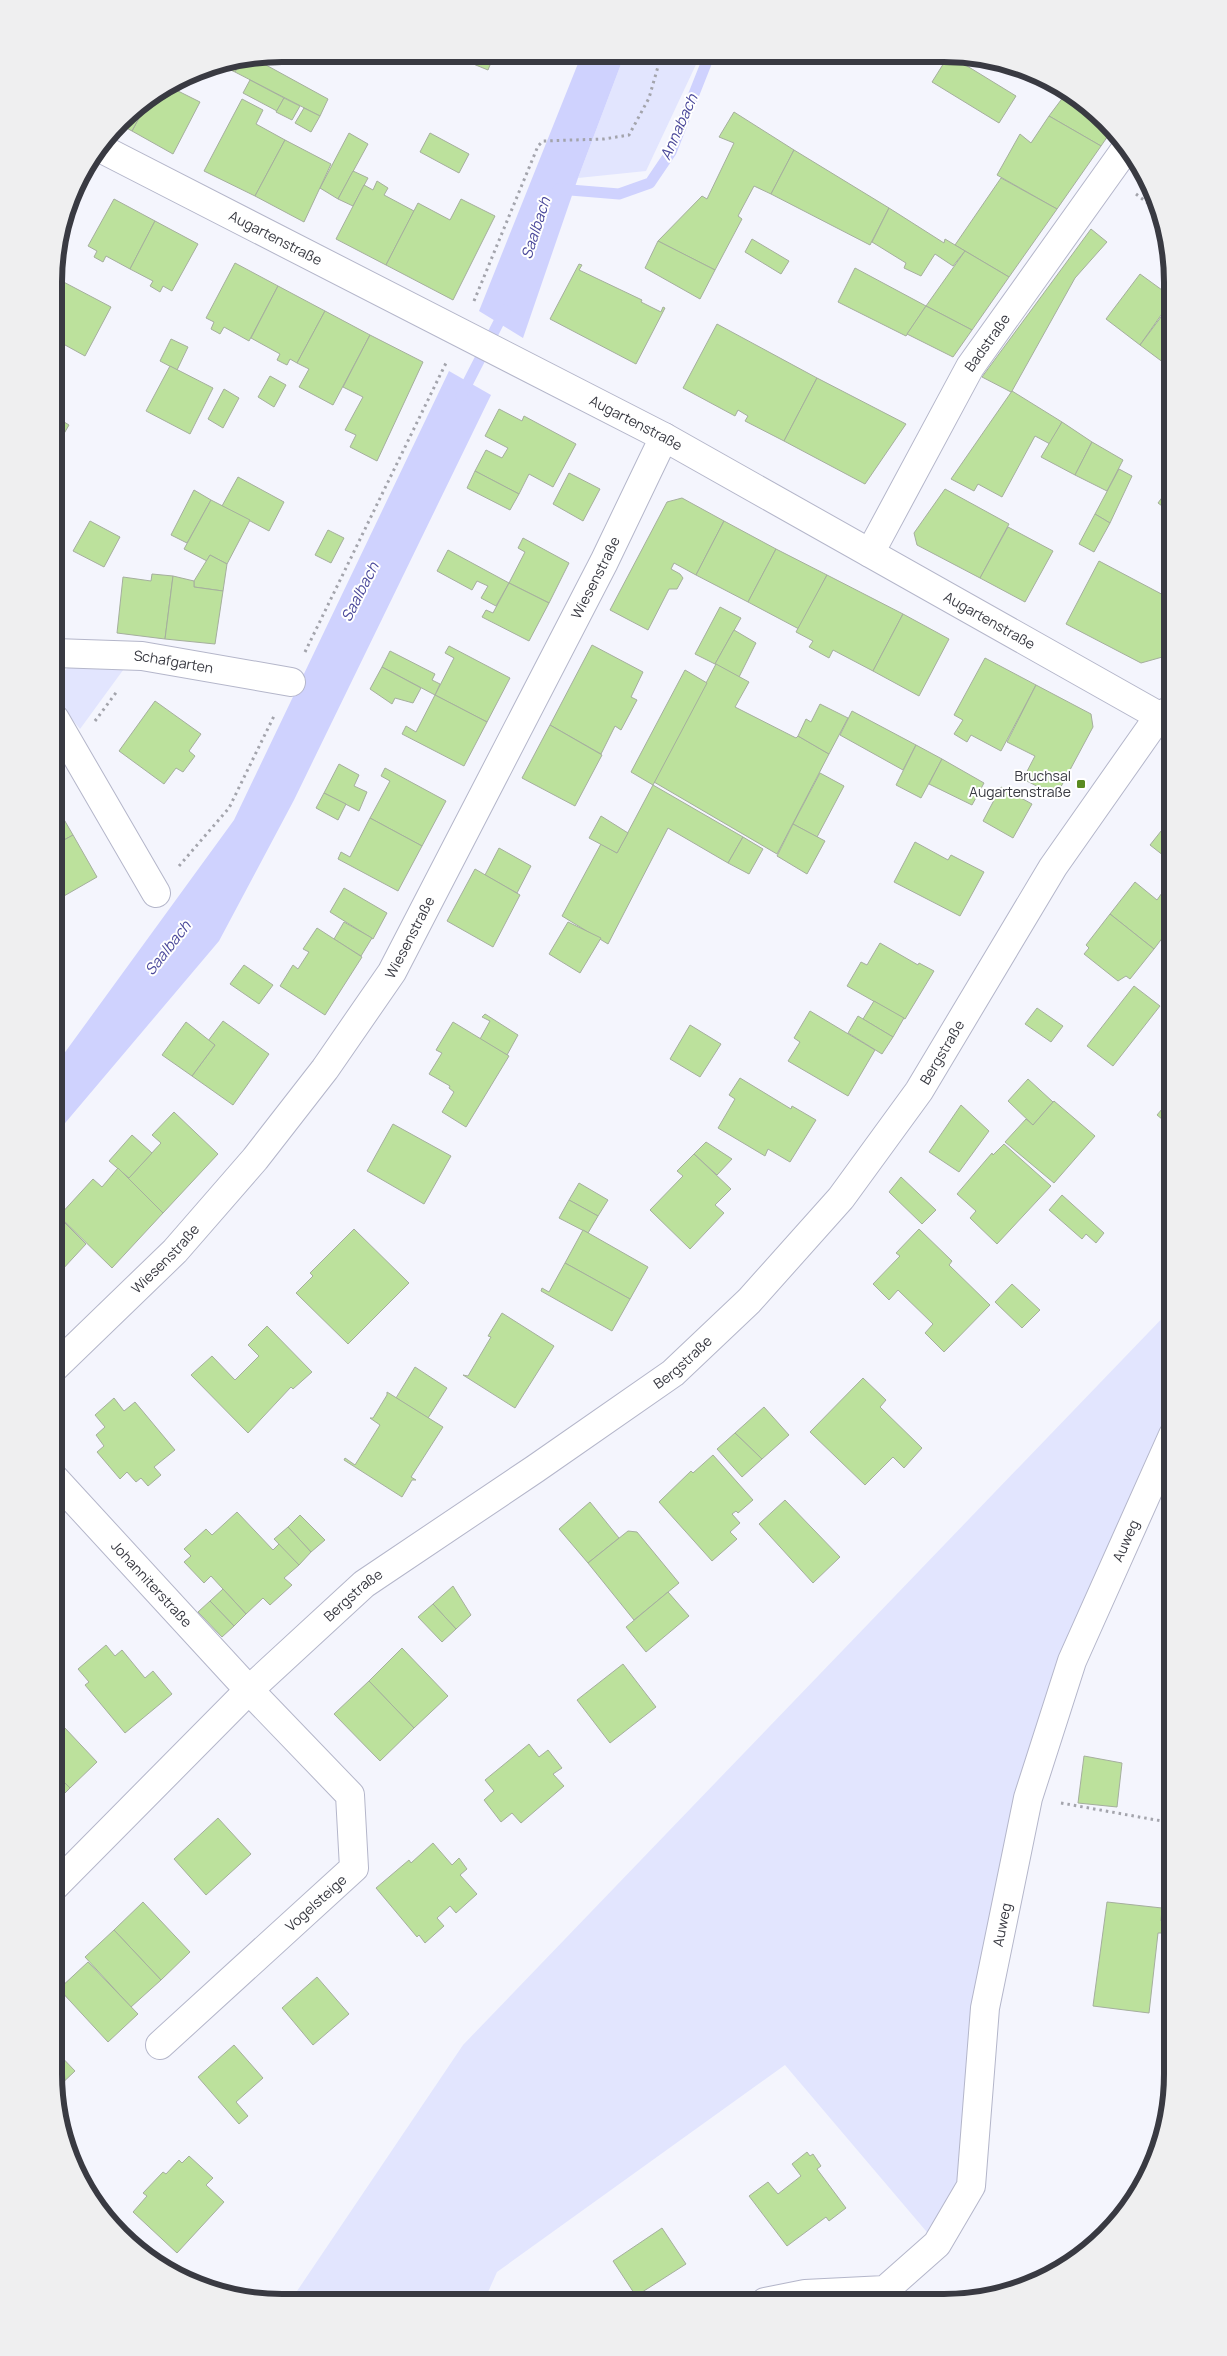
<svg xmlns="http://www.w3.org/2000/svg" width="1227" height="2356" viewBox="0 0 1227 2356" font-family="Manrope,sans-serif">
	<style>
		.green { fill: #e2e5fe }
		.water { fill: #cfd2fe }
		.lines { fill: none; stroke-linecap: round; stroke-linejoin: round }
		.stream { stroke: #cfd2fe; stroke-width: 11 }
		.building { fill: #bce19c; stroke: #a5af9d }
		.minor-casing { stroke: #b4b6ca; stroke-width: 30 }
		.path { stroke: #a3a4ac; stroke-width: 3; stroke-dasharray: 2.5 4; stroke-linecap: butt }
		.minor { stroke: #fff; stroke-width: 28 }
		.poi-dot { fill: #598a1f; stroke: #fff; stroke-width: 2 }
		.labels { text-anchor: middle; stroke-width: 4; stroke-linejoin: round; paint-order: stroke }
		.street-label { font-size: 14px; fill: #393a42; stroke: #fff }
		.poi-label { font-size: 14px; fill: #393a42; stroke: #fff; text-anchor: end }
		.water-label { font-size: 15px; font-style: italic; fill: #4a489a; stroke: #fff }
		.rim { fill: none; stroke: #393a42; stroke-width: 6 }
	</style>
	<rect width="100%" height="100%" fill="#f4f5fd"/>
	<g class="green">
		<polygon points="624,56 700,56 646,171 578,178"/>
		<polygon points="73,663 126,666 80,729 62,707 58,677"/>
		<polygon points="1173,1307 1173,1435 1028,1798 971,2186 937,2244 785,2065 497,2272 484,2301 291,2300 463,2045"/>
	</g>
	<g class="water">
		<polygon points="581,56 624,56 578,178 523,338 479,311"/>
		<polygon points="449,371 491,395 294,800 219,941 55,1135 55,1066 234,820"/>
	</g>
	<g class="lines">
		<g class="stream">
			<polyline points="558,189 619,194 650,183 671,152 709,56"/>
			<polyline points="461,396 505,310"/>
		</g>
	</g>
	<g class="building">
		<polygon points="463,55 494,55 488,70 461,59"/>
		<polygon points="947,58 954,58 1016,96 999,123 932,82"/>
		<polygon points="255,59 328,99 320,116 235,72 240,62"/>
		<polygon points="240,62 235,72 222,66"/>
		<polygon points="181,80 176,90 200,102 173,154 132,131 148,101"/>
		<polygon points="250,80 284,98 277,111 243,93"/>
		<polygon points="1067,92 1095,110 1112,130 1101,146 1049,116"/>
		<polygon points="284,98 300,106 292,120 276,112"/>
		<polygon points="242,99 263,110 256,124 285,140 255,196 204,171"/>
		<polygon points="148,101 132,131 121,125 132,111"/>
		<polygon points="304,108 320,116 311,132 295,123"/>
		<polygon points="734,112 794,150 771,194 754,186 738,216 742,219 715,270 658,241 702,196 707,199 734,143 719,137"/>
		<polygon points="1049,116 1101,146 1057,209 997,175 1020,134 1031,143"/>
		<polygon points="349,133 368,144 338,199 320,188"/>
		<polygon points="430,133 469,154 459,173 420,152"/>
		<polygon points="285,140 331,164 304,222 255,196"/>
		<polygon points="794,150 889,208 870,245 771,194"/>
		<polygon points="353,171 368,178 353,206 338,199"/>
		<polygon points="1001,178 1057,209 1009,277 955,245"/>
		<polygon points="78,181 82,182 72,201"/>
		<polygon points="377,181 388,188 384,195 414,211 386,265 336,239 364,185 373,190"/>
		<polygon points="114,199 155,221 130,269 106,256 103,262 94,257 97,251 88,246"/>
		<polygon points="461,199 495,216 453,300 386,265 418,203 450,220"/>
		<polygon points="889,208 944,243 945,239 965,251 953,266 935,254 921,276 904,268 906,263 872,242"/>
		<polygon points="155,221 198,244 172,291 163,286 160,292 150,286 153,281 130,269"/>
		<polygon points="1091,229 1107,242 1075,278 1012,391 1011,392 982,377"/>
		<polygon points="752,239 789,261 781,274 745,252"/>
		<polygon points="658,241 715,270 700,299 645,268"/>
		<polygon points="965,251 1009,277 972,330 926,306"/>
		<polygon points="235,263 278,286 249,341 224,327 220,334 211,329 214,322 206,318"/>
		<polygon points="579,264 582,265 579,270 642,300 641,302 661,312 663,307 665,308 636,364 550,319"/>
		<polygon points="855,268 926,306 906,336 838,302"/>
		<polygon points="1140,274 1173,298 1140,345 1106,319"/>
		<polygon points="56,278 111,307 85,356 56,340"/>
		<polygon points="278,286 325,311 297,363 290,359 287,365 277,360 280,354 251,338"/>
		<polygon points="1173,301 1173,367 1172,369 1140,345"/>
		<polygon points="926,306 972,330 953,357 907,334"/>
		<polygon points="325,311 370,335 333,405 299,387 309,369 297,363"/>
		<polygon points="717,324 817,378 784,441 745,421 748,416 738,410 735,416 683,388"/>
		<polygon points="370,335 423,362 377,461 350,447 356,435 345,430 363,397 343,387"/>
		<polygon points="171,339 188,347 177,370 160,361"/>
		<polygon points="170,366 213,388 190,434 146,411"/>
		<polygon points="270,376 286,385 274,407 258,397"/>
		<polygon points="817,378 906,424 865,484 784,441"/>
		<polygon points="224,389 239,398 223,428 208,419"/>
		<polygon points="1012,391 1062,422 1050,444 1035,436 1002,497 978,484 974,491 951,479"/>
		<polygon points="499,409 522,421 524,416 576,444 553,487 529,474 519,494 475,471 486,450 502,458 508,448 485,436"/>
		<polygon points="56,417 69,425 55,449"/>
		<polygon points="1062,422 1092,442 1075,475 1041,457"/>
		<polygon points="1092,442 1123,460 1107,491 1075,475"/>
		<polygon points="1119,469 1132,476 1110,523 1095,514"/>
		<polygon points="475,471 519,494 510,510 467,488"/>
		<polygon points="569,473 600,489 583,521 553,504"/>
		<polygon points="238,477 284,502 269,531 222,506"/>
		<polygon points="1169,488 1173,491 1173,514 1158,503"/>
		<polygon points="945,489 1009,524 980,578 917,545 914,533"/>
		<polygon points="194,490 211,500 187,543 171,535"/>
		<polygon points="682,498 724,521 696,575 674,563 671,569 680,574 683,578 677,589 669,589 648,630 610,610 667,502"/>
		<polygon points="211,500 250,520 227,564 210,555 207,561 184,549"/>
		<polygon points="1095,514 1110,523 1094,552 1079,544"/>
		<polygon points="90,521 120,537 104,567 73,551"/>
		<polygon points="724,521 776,549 748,602 696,575"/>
		<polygon points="1008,527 1053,551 1025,602 980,578"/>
		<polygon points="328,530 344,538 331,563 315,555"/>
		<polygon points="523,538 569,563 549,603 509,583 525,552 518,548"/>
		<polygon points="776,549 827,575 799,629 748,602"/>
		<polygon points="448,550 509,583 496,606 481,598 488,586 477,581 472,590 437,571"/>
		<polygon points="210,555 227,564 223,591 194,587 194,581"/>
		<polygon points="1099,561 1169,598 1173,611 1173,654 1141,663 1066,624"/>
		<polygon points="152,574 173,576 165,639 117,633 123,577 151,581"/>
		<polygon points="827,575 903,614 873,671 833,650 829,658 809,647 813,641 796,632"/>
		<polygon points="173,576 194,581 194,587 223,591 215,644 165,639"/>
		<polygon points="509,583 549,603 529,641 482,617 486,610 493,613"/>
		<polygon points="1173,597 1173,611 1169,598"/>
		<polygon points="720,607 741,618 715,664 695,654"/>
		<polygon points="903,614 949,639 919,696 873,671"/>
		<polygon points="734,630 756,643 739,677 715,664"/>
		<polygon points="592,645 643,672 631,697 637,700 621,730 615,726 601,754 550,725"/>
		<polygon points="449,646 510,678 487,722 435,695 454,658 445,653"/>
		<polygon points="390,651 435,674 432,680 440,684 435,695 382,667"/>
		<polygon points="985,658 1036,685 1001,751 971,735 967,742 954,734 963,720 954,715"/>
		<polygon points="716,664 749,682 735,707 796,738 798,736 829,754 777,854 654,782"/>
		<polygon points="382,667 421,688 413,703 395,698 392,704 370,689"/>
		<polygon points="685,670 707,683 653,785 631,772"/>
		<polygon points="1036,685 1091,714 1093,727 1056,796 1023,779 1035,756 1007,742"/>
		<polygon points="435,695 487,722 464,766 402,734 406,726 416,732"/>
		<polygon points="155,701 201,734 189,751 195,756 183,772 176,768 164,784 119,751"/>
		<polygon points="820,704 848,718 829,754 798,736 806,719 811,722"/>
		<polygon points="852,711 916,745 903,770 840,735"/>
		<polygon points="550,725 602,755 575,806 522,778"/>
		<polygon points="916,745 942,759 921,798 896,785"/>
		<polygon points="942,759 984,783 972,805 929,784"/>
		<polygon points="339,764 359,775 354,786 367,792 359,811 324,793"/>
		<polygon points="385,768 446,801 422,846 370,818 390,781 381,776"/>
		<polygon points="820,773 844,786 817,837 793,824"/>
		<polygon points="653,785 743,837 728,863 668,828 608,944 562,916 601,844 617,853"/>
		<polygon points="1001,787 1032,804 1013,838 983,821"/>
		<polygon points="324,793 346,804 338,820 316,808"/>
		<polygon points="55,804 73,835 55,845"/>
		<polygon points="601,816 628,833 617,853 589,838"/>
		<polygon points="1173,816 1173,863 1150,845"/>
		<polygon points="370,818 422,846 398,891 338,859 341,852 350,857"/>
		<polygon points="793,824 825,841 807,874 777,856"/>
		<polygon points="73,835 97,877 57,900 55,897 55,845"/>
		<polygon points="743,837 763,849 749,874 728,863"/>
		<polygon points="915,842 948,860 951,855 984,872 960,916 894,882"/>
		<polygon points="499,848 531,866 517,893 485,875"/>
		<polygon points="475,869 520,895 493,947 447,921"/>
		<polygon points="1135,882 1157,900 1162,893 1170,899 1164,906 1173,913 1173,924 1154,949 1110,914"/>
		<polygon points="344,888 387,913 373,939 330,912"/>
		<polygon points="1110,914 1154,949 1130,979 1126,976 1118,981 1084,954 1089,948 1086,945"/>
		<polygon points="344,922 372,938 361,956 334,939"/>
		<polygon points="568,922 601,938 580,973 549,954"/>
		<polygon points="317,928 362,957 325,1015 280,986 293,965 298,969 309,952 303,949"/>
		<polygon points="880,943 918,965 919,963 934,971 905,1019 847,986 861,962 867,965"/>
		<polygon points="244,965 273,985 259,1004 230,984"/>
		<polygon points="1134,986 1160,1006 1113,1066 1087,1046"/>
		<polygon points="874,1001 904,1018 893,1037 863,1019"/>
		<polygon points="1037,1008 1063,1026 1051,1042 1025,1024"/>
		<polygon points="810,1011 875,1050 848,1096 788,1061 800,1042 794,1038"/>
		<polygon points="485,1014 518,1035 507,1055 480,1039 490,1021 482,1017"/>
		<polygon points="858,1016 893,1037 882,1054 848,1033"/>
		<polygon points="223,1021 269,1054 233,1105 192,1076 215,1045 208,1041"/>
		<polygon points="186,1022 215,1045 192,1076 162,1055"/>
		<polygon points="453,1022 509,1056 466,1127 442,1112 454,1092 449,1088 450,1086 429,1074 442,1053 436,1050"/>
		<polygon points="690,1025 721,1044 700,1077 670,1059"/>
		<polygon points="740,1078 791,1109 792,1106 816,1120 790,1162 768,1149 765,1156 718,1128 735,1099 729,1095"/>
		<polygon points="1028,1079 1053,1102 1033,1125 1008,1101"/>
		<polygon points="1173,1096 1173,1128 1157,1115"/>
		<polygon points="1054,1101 1095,1136 1054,1183 1005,1142 1026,1119 1033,1125"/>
		<polygon points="961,1105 989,1131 959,1172 929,1152"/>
		<polygon points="174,1112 218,1154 163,1213 128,1179 161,1143 152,1135"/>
		<polygon points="393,1124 451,1156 424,1204 367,1171"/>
		<polygon points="132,1135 152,1153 129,1178 109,1161"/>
		<polygon points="706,1142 732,1159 717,1175 694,1154"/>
		<polygon points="1004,1144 1051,1186 997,1244 970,1218 976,1211 957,1194 992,1153 993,1155"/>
		<polygon points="694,1154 731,1189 715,1205 724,1213 690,1249 650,1210 683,1176 677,1171"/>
		<polygon points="118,1168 163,1213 112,1268 59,1216 93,1179 102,1187"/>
		<polygon points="901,1177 936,1210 922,1224 889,1192"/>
		<polygon points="579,1183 608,1200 598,1216 569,1200"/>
		<polygon points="1062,1195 1104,1233 1096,1243 1086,1234 1082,1239 1049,1210"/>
		<polygon points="569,1200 598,1216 588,1233 559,1218"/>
		<polygon points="61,1219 86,1244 61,1271 55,1264 55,1226"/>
		<polygon points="354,1229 409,1283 348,1344 296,1293 313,1276 310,1273"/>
		<polygon points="919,1229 952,1261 949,1265 990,1305 944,1352 925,1333 933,1324 898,1290 889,1300 873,1284 900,1256 896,1253"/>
		<polygon points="583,1230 648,1267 630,1299 565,1263"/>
		<polygon points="565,1263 630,1299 612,1331 541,1291 542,1288 549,1292"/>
		<polygon points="1012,1284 1040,1310 1022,1328 995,1302"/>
		<polygon points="502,1313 554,1346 515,1408 463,1375 468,1376 491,1337 488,1336"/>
		<polygon points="267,1326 312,1372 293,1389 291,1387 248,1433 191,1375 212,1356 235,1380 259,1356 248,1345"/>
		<polygon points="415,1367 447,1388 428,1418 396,1398"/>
		<polygon points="863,1378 886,1400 880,1407 922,1448 904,1468 893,1457 865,1485 810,1432"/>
		<polygon points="387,1392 443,1427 411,1477 416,1480 412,1480 402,1497 344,1460 345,1458 355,1465 380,1425 370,1418 373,1418 387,1395"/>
		<polygon points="114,1398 124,1411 135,1402 175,1450 154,1467 161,1475 148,1486 141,1478 136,1482 127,1472 120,1479 97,1452 104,1446 96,1435 105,1427 95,1415"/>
		<polygon points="764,1407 789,1435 762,1459 735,1433"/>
		<polygon points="735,1433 762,1459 742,1477 717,1449"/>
		<polygon points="713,1455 753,1500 738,1513 736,1511 732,1514 740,1523 730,1532 737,1539 712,1561 659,1502 691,1471 693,1473"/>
		<polygon points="785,1500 840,1557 813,1583 759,1524"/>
		<polygon points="590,1502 619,1538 588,1563 559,1529"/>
		<polygon points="237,1512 273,1550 280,1543 299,1565 284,1578 292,1585 270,1605 263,1598 246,1614 211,1576 204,1583 184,1562 191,1556 184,1549 206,1529 212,1535"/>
		<polygon points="300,1515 325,1540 311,1552 288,1527"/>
		<polygon points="288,1527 311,1552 299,1565 274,1539"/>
		<polygon points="628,1531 637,1532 679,1583 634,1620 588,1563"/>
		<polygon points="453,1586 471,1615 456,1629 433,1604"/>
		<polygon points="223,1589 246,1614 234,1626 210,1601"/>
		<polygon points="668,1592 689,1616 646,1652 626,1627"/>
		<polygon points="210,1601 234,1626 222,1637 198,1612"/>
		<polygon points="433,1604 456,1629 442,1642 418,1617"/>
		<polygon points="106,1645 115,1656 122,1650 145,1678 153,1671 172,1694 125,1733 85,1685 89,1682 78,1669"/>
		<polygon points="402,1648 448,1696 414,1728 369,1681"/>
		<polygon points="623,1664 656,1707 610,1743 577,1700"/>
		<polygon points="369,1681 414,1728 380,1761 334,1714"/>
		<polygon points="64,1727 97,1762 70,1788 54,1772 54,1737"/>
		<polygon points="529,1744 539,1757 548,1750 562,1768 553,1774 564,1786 521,1823 512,1813 501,1822 484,1800 494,1791 485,1780"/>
		<polygon points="1084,1756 1122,1763 1117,1807 1078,1803"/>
		<polygon points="54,1772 70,1788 54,1804"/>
		<polygon points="218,1818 251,1854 206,1895 174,1859"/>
		<polygon points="433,1843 452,1865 459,1858 467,1869 460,1875 477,1894 456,1913 450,1906 437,1918 444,1926 425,1943 419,1935 417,1937 376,1888 409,1860 411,1863"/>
		<polygon points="143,1902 190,1952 161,1980 114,1930"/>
		<polygon points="1107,1902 1162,1908 1161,1921 1164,1921 1162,1933 1158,1933 1149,2013 1093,2006"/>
		<polygon points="114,1930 161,1980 131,2007 85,1957"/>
		<polygon points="88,1962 138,2014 108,2042 59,1989"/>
		<polygon points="317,1977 349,2014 313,2045 282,2008"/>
		<polygon points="234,2045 263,2078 236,2102 248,2116 239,2124 198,2077"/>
		<polygon points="54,2049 75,2071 56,2089 54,2073"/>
		<polygon points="807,2152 810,2156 813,2154 821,2166 817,2169 846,2208 829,2221 826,2217 787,2246 749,2196 768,2182 778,2194 801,2176 792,2164"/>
		<polygon points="189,2156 213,2178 206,2185 224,2202 177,2253 133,2212 147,2196 143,2193 163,2172 166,2174 179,2160 182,2163"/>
		<polygon points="662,2228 686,2264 636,2296 613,2261"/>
	</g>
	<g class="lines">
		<g class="minor-casing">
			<g id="minor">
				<path id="s1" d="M 102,149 L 664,437 L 1159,716"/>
				<path id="s2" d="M 870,553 L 970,367 L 1127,147"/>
				<path id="s3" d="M 55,653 L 142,656 L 291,682"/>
				<polyline points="55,719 156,893"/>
				<path id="s4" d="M 54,1368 L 175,1251 L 255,1159 L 325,1069 L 392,972 L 604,562 L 664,437"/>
				<path id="s5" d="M 54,1478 L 249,1690 L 350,1795 L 354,1868 L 160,2045"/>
				<path id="s6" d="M 54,1887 L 249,1690 L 364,1584 L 535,1469 L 673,1373 L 749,1301 L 841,1198 L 919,1091 L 1053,867 L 1159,716 L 1173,709"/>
				<path id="s7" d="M 765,2302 L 805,2294 L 885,2290 L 937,2244 L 971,2186 L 985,2008 L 1028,1798 L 1072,1661 L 1173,1435"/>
			</g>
		</g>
		<g class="path">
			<polyline points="1136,194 1162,214"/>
			<polyline points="474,301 538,146 543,141 604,139 629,135 649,98 661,56"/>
			<polyline points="305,652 446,363"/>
			<polyline points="95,721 118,690"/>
			<polyline points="179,866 229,808 275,714"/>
			<polyline points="1061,1803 1173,1823"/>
		</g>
		<use href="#minor" class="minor"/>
	</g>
	<rect class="poi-dot" x="1076" y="779" width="10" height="10" rx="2.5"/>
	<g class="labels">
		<g class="street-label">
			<text dy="5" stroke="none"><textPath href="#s1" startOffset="195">Augartenstraße</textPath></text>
			<text dy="5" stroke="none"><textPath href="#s2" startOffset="241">Badstraße</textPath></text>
			<text dy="5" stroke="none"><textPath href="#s1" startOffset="600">Augartenstraße</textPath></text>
			<text dy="5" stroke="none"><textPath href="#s4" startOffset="966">Wiesenstraße</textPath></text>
			<text dy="5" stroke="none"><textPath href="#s1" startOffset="1005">Augartenstraße</textPath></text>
			<text dy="5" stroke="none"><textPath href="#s3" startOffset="119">Schafgarten</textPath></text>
			<text dy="5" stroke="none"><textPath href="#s4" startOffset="561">Wiesenstraße</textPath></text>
			<text dy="5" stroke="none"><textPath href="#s6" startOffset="1228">Bergstraße</textPath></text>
			<text dy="5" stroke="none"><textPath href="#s4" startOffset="156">Wiesenstraße</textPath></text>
			<text dy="5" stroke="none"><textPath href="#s6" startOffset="822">Bergstraße</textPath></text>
			<text dy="5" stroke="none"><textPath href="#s7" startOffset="926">Auweg</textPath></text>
			<text dy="5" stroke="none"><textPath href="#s5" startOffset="144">Johanniterstraße</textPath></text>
			<text dy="5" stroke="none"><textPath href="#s6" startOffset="418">Bergstraße</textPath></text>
			<text transform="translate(316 1903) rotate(-42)" y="5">Vogelsteige</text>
			<text dy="5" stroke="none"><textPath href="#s7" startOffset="521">Auweg</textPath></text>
		</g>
		<g class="poi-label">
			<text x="1071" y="781">Bruchsal<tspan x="1071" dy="16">Augartenstraße</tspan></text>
		</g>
		<g class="water-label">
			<text transform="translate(679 127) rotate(-66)" y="5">Annabach</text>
			<text transform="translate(536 228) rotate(-72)" y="5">Saalbach</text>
			<text transform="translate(360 592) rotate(-63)" y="5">Saalbach</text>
			<text transform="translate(168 948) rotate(-52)" y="5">Saalbach</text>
		</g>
	</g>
	<path d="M0 0H1227V2356H0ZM282 62H944A220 220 0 0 1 1164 282V2074A220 220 0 0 1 944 2294H282A220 220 0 0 1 62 2074V282A220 220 0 0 1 282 62Z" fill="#efeff0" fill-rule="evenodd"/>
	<path class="rim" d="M282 62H944A220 220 0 0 1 1164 282V2074A220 220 0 0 1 944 2294H282A220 220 0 0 1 62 2074V282A220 220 0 0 1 282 62Z"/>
</svg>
